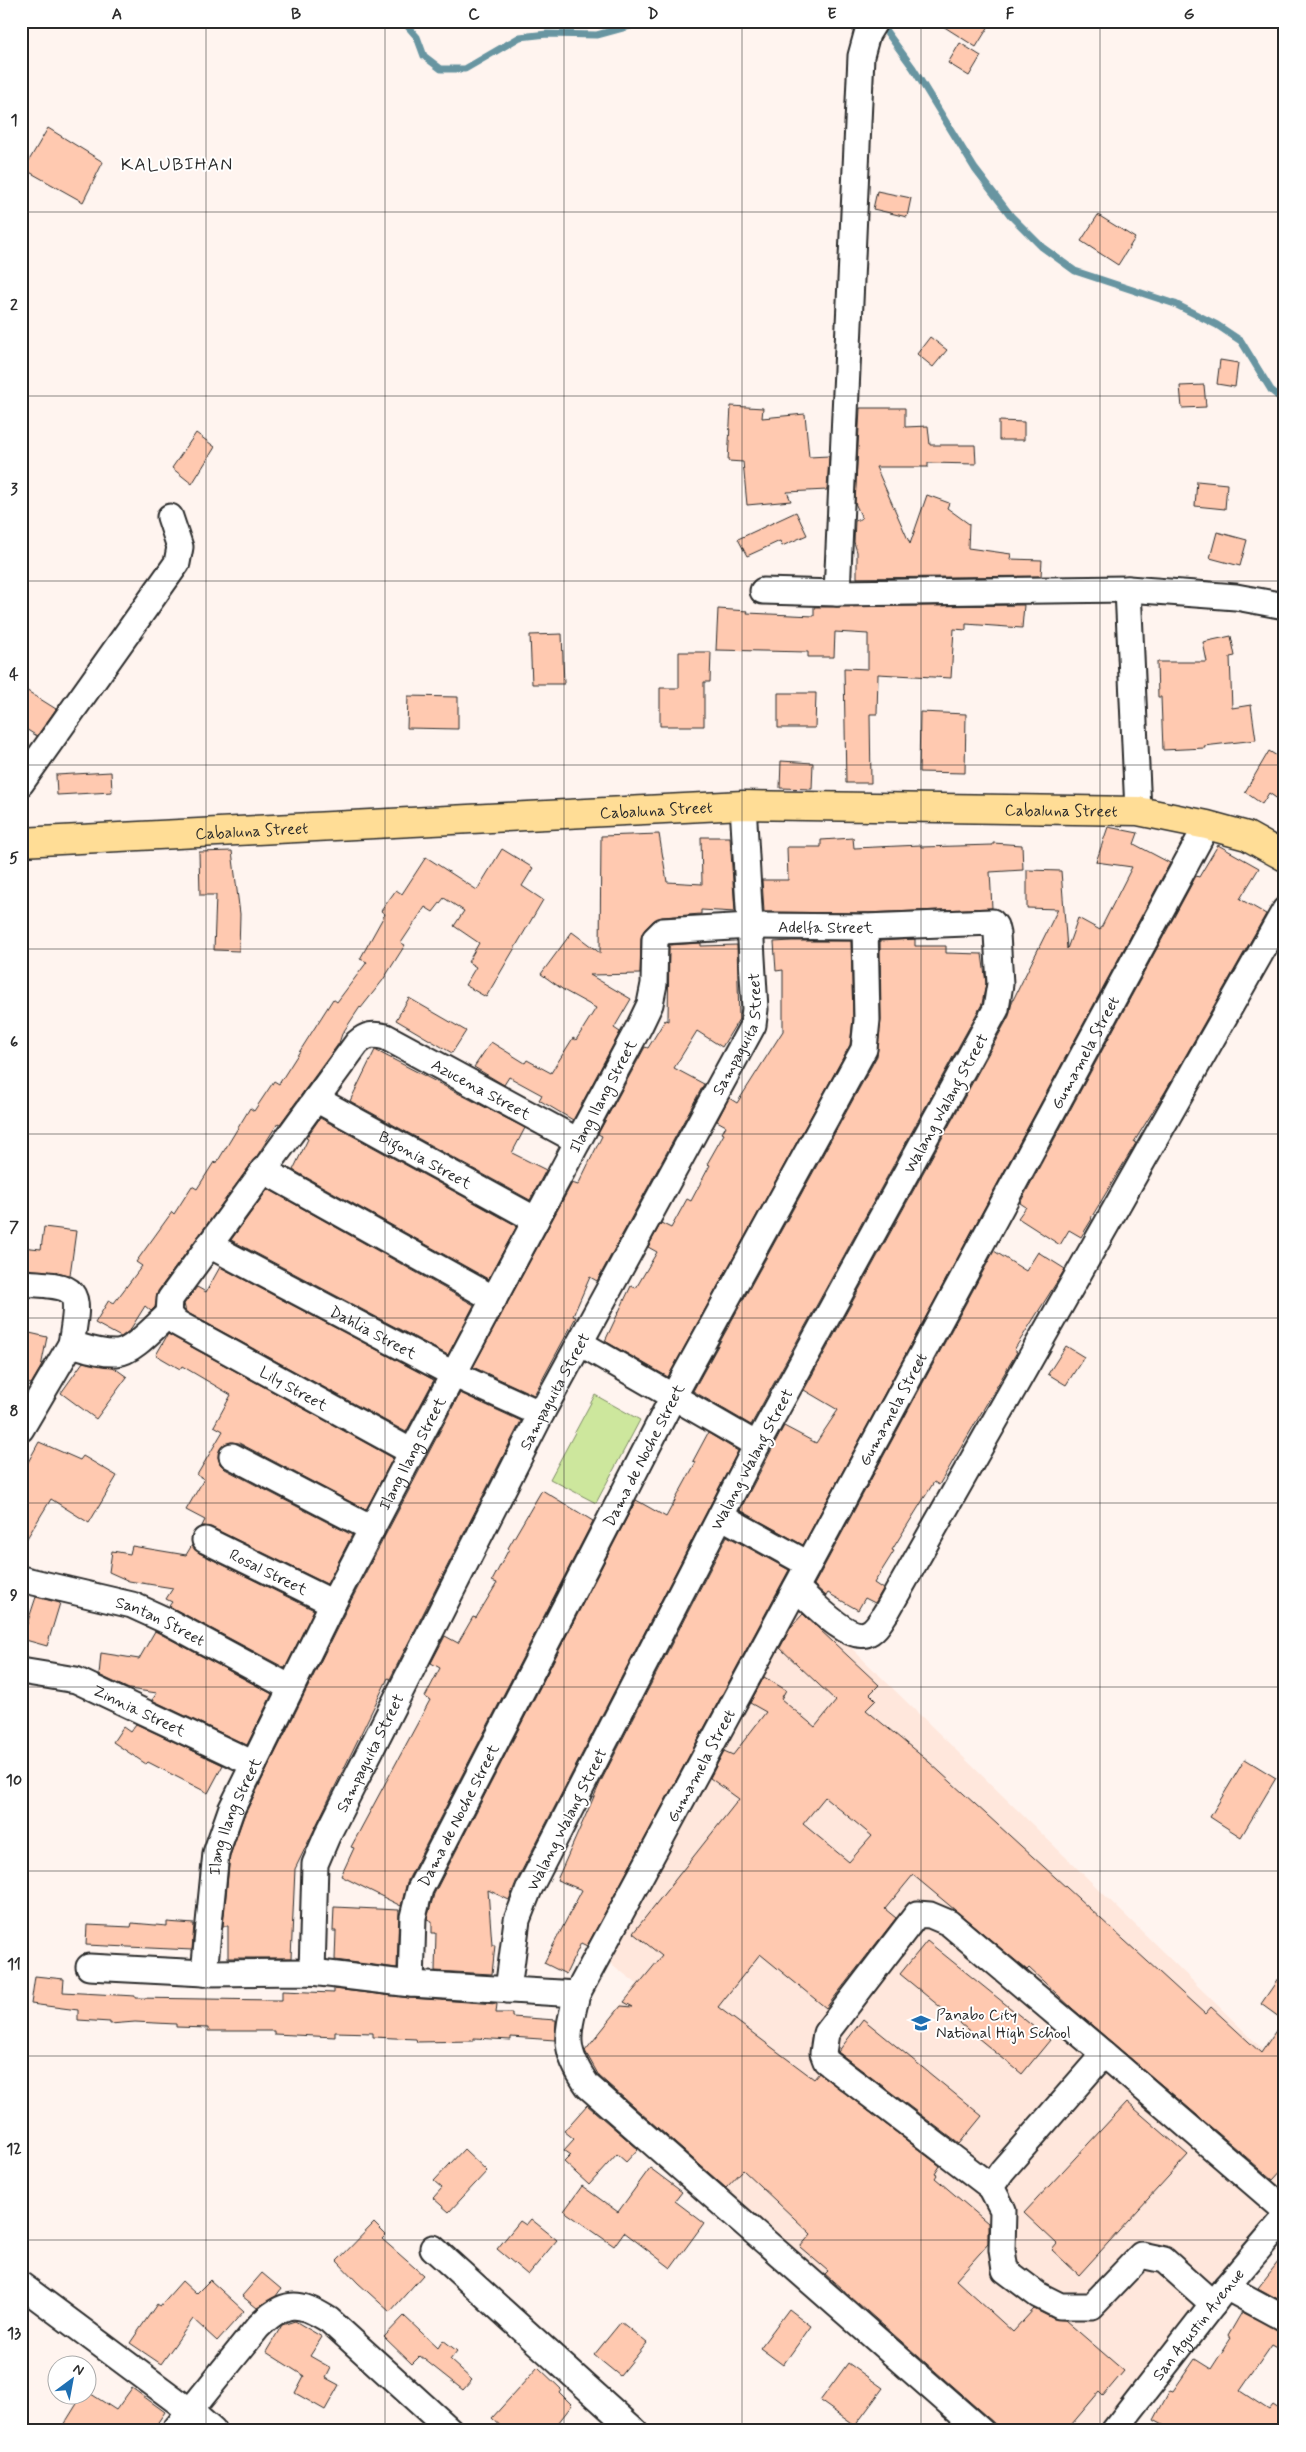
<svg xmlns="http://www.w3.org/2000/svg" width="1306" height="2452" viewBox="0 0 1306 2452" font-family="Mynerve,sans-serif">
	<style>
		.built { fill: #ffe7dc }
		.green { fill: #cde79d; stroke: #7c8964 }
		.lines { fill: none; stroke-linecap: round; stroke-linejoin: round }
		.stream { stroke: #6895a1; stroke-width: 7 }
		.building { fill: #ffc9b0; stroke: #2b2b2b; fill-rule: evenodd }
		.minor-casing { stroke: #2b2b2b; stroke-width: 29 }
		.major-casing { stroke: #2b2b2b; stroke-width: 31 }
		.minor { stroke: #fff; stroke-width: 25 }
		.major { stroke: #ffdd96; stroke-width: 28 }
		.grid { fill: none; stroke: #2b2b2b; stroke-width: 1; stroke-opacity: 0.55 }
		.labels { text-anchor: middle; stroke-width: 4; stroke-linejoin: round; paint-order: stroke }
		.street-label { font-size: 16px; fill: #2b2b2b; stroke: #fff }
		.poi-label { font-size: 16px; fill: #2b2b2b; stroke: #fff; text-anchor: start }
		.neighbourhood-label { font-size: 18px; letter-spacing: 1px; fill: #2b2b2b; stroke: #fff }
		.neatline { fill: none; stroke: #2b2b2b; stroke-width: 2 }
		.grid-label { font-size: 16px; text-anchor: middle; font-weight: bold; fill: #2b2b2b }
	</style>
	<rect width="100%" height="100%" fill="#fff4ef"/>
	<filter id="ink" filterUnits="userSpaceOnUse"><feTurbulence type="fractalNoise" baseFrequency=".02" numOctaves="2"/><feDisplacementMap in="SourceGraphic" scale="10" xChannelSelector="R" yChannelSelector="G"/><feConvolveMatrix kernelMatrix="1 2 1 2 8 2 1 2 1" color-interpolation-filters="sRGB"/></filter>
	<g filter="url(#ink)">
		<polygon class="built" points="797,1595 1285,2071 1285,2201 1099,2431 991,2431 575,2063 637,1984 604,1958"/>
		<polygon class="green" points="595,1395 640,1420 596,1503 550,1479"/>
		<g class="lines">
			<g class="stream">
				<polyline points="403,21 417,37 424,56 441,69 465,69 520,37 547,34 597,35 648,21"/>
				<polyline points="886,31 913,68 975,169 1011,216 1042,247 1075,271 1175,304 1217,325 1241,341 1271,390 1285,402"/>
			</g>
		</g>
		<g class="building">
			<polygon points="935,21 992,21 976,47"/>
			<polygon points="960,43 981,56 969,76 948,63"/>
			<polygon points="48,128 103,162 83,202 24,169"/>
			<polygon points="877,191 911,198 907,217 873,209"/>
			<polygon points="1098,215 1135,238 1118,265 1081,241"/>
			<polygon points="930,337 947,350 933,367 917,354"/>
			<polygon points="1220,360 1238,363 1235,387 1217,384"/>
			<polygon points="1204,385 1206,407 1182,408 1180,386"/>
			<polygon points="731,406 763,408 762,418 805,414 809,457 829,456 827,490 787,492 791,501 747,505 743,462 728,461"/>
			<polygon points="860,408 905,408 905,427 928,426 930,445 975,445 976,464 928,463 928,467 876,467 910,544 927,495 949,503 947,508 969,524 968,548 1011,554 1010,559 1042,560 1041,576 857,578 857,552 854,542 855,521 862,518 855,503"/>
			<polygon points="999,421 1024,422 1024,440 999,440"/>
			<polygon points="196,433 215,447 192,484 172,468"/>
			<polygon points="1197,481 1227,484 1225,509 1195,506"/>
			<polygon points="796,512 807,535 782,546 780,541 747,556 738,539"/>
			<polygon points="1217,532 1247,540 1240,566 1210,558"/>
			<polygon points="1024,605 1022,628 966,624 966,630 954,629 951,678 878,674 877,714 870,714 871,783 846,783 844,668 868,669 868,634 835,632 834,657 808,657 808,652 716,650 718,609 748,611 747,613 814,616 814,607"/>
			<polygon points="562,634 564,684 532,684 530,635"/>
			<polygon points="1231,636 1235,656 1230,657 1232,708 1251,705 1256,740 1204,746 1205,748 1163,750 1161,697 1158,697 1157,662 1207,662 1203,642"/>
			<polygon points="679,652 711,652 710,682 704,682 704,726 660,726 660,688 679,688"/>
			<polygon points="21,687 56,709 37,736 21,726"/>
			<polygon points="778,693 816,693 815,728 778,728"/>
			<polygon points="408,696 458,697 458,729 407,728"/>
			<polygon points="920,712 966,714 965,773 919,772"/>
			<polygon points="1269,751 1285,761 1285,804 1269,793 1262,804 1245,792"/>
			<polygon points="781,761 813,763 812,789 780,788"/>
			<polygon points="111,772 112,792 57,795 56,775"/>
			<polygon points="1108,827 1138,833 1134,844 1170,863 803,1545 740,1510 784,1426 816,1443 838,1410 804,1390 1009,1016 1012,1002 1058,909 1027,908 1027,870 1061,871 1067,949 1078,918 1100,930 1132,867 1096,862"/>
			<polygon points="659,834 667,882 702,884 701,837 730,837 735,912 701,910 701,914 662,917 653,921 645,929 641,938 640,974 590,975 631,999 614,1028 620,1032 573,1120 539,1100 542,1095 509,1077 504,1085 474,1067 491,1042 525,1063 527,1060 551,1073 573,1038 576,1040 596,1008 565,991 541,974 572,932 600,953 601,836"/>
			<polygon points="853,838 854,848 921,845 921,847 993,845 993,843 1022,845 1023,870 990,872 992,908 865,913 764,912 762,880 788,880 787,847 821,847 821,840"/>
			<polygon points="1218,845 1259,868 1240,899 1266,914 1165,1092 1134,1142 1136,1143 1091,1218 1092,1219 1081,1237 1069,1230 1060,1245 1018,1218 1026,1207 1020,1203 1196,876 1199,877"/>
			<polygon points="502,849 533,868 522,886 543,900 486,997 465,985 476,967 468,962 479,943 454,926 464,911 444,898 433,912 425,907 401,943 405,945 383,980 361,1008 360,1007 342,1034 339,1043 280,1124 278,1123 257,1156 158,1291 155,1307 151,1311 145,1306 130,1330 121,1337 95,1323 109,1300 114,1303 142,1266 136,1262 172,1212 174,1214 192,1186 197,1189 214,1162 216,1164 250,1108 254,1111 274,1081 279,1084 333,999 337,1002 367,962 360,959 385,914 381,911 396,890 402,894 426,857 477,890"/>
			<polygon points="232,851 240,914 239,951 214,950 216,895 200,895 199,852"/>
			<polygon points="915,939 915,946 946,946 946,953 982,954 986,983 982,1004 751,1425 693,1391 877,1056 881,1020 880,941"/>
			<polygon points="792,941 851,941 853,1019 850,1045 668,1377 605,1341 631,1286 636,1288 657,1252 648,1247 661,1223 671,1228 687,1199 691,1201 710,1165 707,1164 724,1134 722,1133 726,1126 717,1121 729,1098 737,1103 783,1031 783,970 776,971 774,942"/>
			<polygon points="701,943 701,946 737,945 739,1019 722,1047 697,1031 674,1068 704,1084 597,1281 590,1277 573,1316 576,1317 534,1395 473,1367 572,1183 578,1185 602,1136 598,1134 645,1047 648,1048 665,1020 668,1021 669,945"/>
			<polygon points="409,998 466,1031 452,1053 396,1020"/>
			<polygon points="375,1050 525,1128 512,1153 546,1170 530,1200 350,1101"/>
			<polygon points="320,1118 517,1226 488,1279 293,1170 308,1139 306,1138"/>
			<polygon points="268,1189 474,1305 448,1355 231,1240"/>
			<polygon points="44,1227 76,1231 70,1275 56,1272 21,1269 21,1247 41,1249"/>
			<polygon points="994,1251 1026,1271 1038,1252 1065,1269 1014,1350 1017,1352 939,1485 934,1482 892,1550 894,1551 874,1583 883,1589 875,1603 865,1598 858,1610 828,1593 826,1596 814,1585"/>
			<polygon points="220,1267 434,1380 406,1432 186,1312 184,1304 197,1287 206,1292"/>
			<polygon points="21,1331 47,1337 41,1367 31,1384 21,1382"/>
			<polygon points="168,1334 393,1458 366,1510 239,1443 231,1442 220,1449 218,1457 220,1464 225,1469 352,1535 327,1584 211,1527 202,1526 205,1520 186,1510 204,1479 197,1475 223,1431 214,1426 231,1395 182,1366 180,1369 156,1355"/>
			<polygon points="1066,1346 1084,1357 1066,1385 1048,1374"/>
			<polygon points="83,1362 113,1367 127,1377 96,1419 61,1393"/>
			<polygon points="460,1393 521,1421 390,1679 388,1678 295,1869 291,1958 228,1958 228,1926 223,1926 230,1856 244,1816 346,1610"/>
			<polygon points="708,1433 738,1451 516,1882 509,1900 488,1890 492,1945 495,1945 492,1974 435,1971 436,1933 432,1933 432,1921 427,1919 434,1894 636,1500 666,1517 696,1462 693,1461"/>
			<polygon points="39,1442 80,1460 83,1456 117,1476 89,1523 51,1499 21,1548 21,1475"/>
			<polygon points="542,1490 593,1521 407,1882 401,1906 341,1876 354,1848 351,1847 430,1700 425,1697 440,1668 431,1663 445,1636 458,1643 473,1617 476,1618 497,1583 492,1581 509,1549 508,1548"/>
			<polygon points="727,1536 789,1570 587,1946 581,1943 566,1974 544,1963 582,1890 557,1880 600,1783"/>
			<polygon points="192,1545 199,1553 314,1610 285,1668 169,1606 172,1602 166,1599 173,1588 129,1581 109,1572 112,1551 130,1554 132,1546 186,1555"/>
			<polygon points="36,1597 60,1603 47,1646 22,1639"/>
			<path d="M 803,1614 L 879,1685 L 870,1694 L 876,1700 L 866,1710 L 929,1762 L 1205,2014 L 1211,2007 L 1261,2053 L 1283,2020 L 1261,2004 L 1285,1969 L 1285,2167 L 1273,2180 L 1073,2009 L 1029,1968 L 1027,1970 L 913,1875 L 885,1909 L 896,1918 L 826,2008 L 760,1954 L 718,2007 L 814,2079 L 819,2073 L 940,2166 L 935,2174 L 937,2175 L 935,2178 L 988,2223 L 988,2244 L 956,2280 L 1013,2332 L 1034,2309 L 1054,2319 L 1065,2320 L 1124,2371 L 1103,2396 L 1099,2392 L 1066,2431 L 1003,2431 L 825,2274 L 828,2271 L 800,2247 L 811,2234 L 743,2170 L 726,2188 L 599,2076 L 585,2051 L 621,2006 L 633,2007 L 624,2002 L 662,1956 L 633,1933 L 739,1799 L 710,1778 L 724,1751 L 733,1755 L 766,1712 L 750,1703 L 764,1677 L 786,1690 L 781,1699 L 815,1727 L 836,1701 L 780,1648 L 791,1627 ZM 825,1797 L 872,1836 L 849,1862 L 803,1824 Z"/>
			<polygon points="155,1631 272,1694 247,1745 152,1700 157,1693 129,1689 99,1675 101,1653 139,1659"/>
			<polygon points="136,1724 223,1765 208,1793 148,1762 146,1764 113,1742 123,1727 130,1732"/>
			<polygon points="1245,1759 1276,1778 1241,1837 1210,1817"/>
			<polygon points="334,1907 399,1910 397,1968 335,1960 336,1931 333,1931"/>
			<polygon points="167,1922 194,1924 192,1950 86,1945 87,1925 131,1927 132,1923 167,1926"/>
			<polygon points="927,1941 1050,2040 1022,2074 900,1974"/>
			<polygon points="35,1976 64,1979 63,1992 135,1996 135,1998 275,2000 282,2000 282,1991 334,1993 334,1989 410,1998 497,2004 496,2013 512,2013 512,2017 556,2020 555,2040 511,2037 511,2040 474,2038 474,2041 417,2042 416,2039 373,2037 373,2033 335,2032 335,2037 274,2034 274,2031 208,2031 208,2028 176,2027 176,2024 135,2022 110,2024 110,2022 78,2020 78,2010 31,2004"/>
			<polygon points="863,2019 982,2116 959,2144 838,2052"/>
			<polygon points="1127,2102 1188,2155 1079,2275 1052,2250 1057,2244 1024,2213"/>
			<polygon points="587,2105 638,2149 626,2162 617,2154 589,2185 564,2162 571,2155 564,2150 574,2139 564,2131"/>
			<polygon points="464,2149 487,2171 449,2212 433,2198 442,2188 434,2181"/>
			<polygon points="650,2168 682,2192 675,2201 704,2223 671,2268 624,2232 614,2246 564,2211 582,2186 618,2212"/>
			<polygon points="531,2219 557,2240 528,2275 497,2249 520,2221 526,2225"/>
			<polygon points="374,2223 386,2235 382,2239 423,2275 390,2312 358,2283 337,2261"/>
			<polygon points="1285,2253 1285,2303 1258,2288"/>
			<polygon points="262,2273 281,2289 276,2296 257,2308 242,2296"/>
			<polygon points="210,2280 244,2311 217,2341 193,2319 161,2364 130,2343 157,2304 160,2306 182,2281 196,2294"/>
			<polygon points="789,2309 811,2326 783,2365 760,2348"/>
			<polygon points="1242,2312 1285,2333 1285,2352 1272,2345 1240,2391 1269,2410 1273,2405 1285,2413 1285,2422 1279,2431 1174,2431 1154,2420 1170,2390 1173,2391 1195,2359 1211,2369 1231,2338 1228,2336"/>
			<polygon points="404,2316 438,2348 443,2340 457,2351 450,2360 472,2380 463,2390 420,2356 412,2364 384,2337"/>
			<polygon points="295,2321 322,2337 310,2356 331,2368 326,2378 339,2385 325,2410 295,2393 304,2376 266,2352 282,2325"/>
			<polygon points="621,2322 647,2343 620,2376 594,2355"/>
			<polygon points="848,2363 883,2388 855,2426 820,2401"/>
			<polygon points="538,2367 561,2389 559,2392 572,2405 552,2431 506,2431 492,2418"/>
			<polygon points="132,2388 165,2412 152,2431 60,2431 83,2394 88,2394 88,2392 116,2410"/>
		</g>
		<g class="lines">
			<g class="minor-casing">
				<g id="minor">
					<polyline points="1128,589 1138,811"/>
					<polyline points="763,591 837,593 1128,589 1236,597 1285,606"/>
					<polyline points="837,593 861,56 867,34 875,21"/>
					<polyline points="21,783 177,563 180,547 170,517"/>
					<path id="s1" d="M 316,1099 L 536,1220"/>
					<polyline points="263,1170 494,1299"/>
					<path id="s2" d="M 209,1245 L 453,1374 L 541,1414"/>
					<path d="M 21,1283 C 79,1286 81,1287 71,1344 C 85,1348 102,1354 117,1353 C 133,1352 156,1325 169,1314"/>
					<polyline points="580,1343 757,1445"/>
					<polyline points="21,1429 71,1344"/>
					<path id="s3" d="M 412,1452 L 177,1323 L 169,1314 L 170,1299 L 357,1043 C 367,1034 373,1034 386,1037 L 578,1141"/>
					<polyline points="232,1456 372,1529"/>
					<polyline points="721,1516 808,1564"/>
					<path id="s4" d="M 205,1540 L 333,1603"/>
					<path id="s5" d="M 21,1579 L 132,1605 L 165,1620 L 291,1688"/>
					<path d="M 796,1588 C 810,1600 846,1640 866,1634 C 876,1631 882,1618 887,1611 L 1285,910"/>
					<path id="s6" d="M 21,1671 L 76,1680 L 254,1764"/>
					<polyline points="89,1967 204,1973 312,1972 411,1984 577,1994"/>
					<path id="s7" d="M 312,1972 L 315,1864 L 327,1836 L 541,1414 L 753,1025 L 755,1009 L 743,805"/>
					<path id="s8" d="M 204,1973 L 216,1853 L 231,1810 L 333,1603 L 412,1452 L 640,1025 L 650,1004 L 654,984 L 655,939 L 663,931 L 750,926 L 865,927 L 992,922 L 995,926 L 997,934 L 1000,984 L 996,1009 L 757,1445 L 529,1889 L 517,1920 L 508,1990"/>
					<path id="s9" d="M 411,1984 L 413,1917 L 420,1889 L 673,1397 L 864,1049 L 867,1020 L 865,927"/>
					<polyline points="991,2187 826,2061 823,2053 826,2033 917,1914 930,1915 949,1923 1104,2054"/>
					<polyline points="433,2248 635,2431"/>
					<polyline points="21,2285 190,2411 213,2431"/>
					<polyline points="1226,2287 1285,2319"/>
					<polyline points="1213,2304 1164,2260 1141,2255 1092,2306 1060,2306 1038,2295 1005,2270 1002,2250 1003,2210 991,2187 1002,2171 1104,2054 1285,2210"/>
					<path d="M 174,2431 L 258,2327 C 284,2301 298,2300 329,2320 L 451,2431"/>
					<path id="s10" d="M 981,2431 L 588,2086 C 562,2050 567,2035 577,1994 L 1207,825"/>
					<path id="s11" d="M 1114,2431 L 1226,2287 L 1285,2218"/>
				</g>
			</g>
			<g class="major-casing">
				<g id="major">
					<path id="s12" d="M 21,842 L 743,805 L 1138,811 L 1207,825 L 1247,836 L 1285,857"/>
				</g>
			</g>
			<use href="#minor" class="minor"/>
			<use href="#major" class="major"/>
		</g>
	</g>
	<path class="grid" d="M 206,21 L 206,2431M 385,21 L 385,2431M 564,21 L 564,2431M 742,21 L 742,2431M 921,21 L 921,2431M 1100,21 L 1100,2431M 21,212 L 1285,212M 21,396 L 1285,396M 21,581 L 1285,581M 21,765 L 1285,765M 21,949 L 1285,949M 21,1134 L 1285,1134M 21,1318 L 1285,1318M 21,1503 L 1285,1503M 21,1687 L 1285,1687M 21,1871 L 1285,1871M 21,2056 L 1285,2056M 21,2240 L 1285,2240"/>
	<defs>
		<g id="school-bare" transform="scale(1.5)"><path d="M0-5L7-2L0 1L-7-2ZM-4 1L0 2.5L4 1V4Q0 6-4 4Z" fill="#1f6fb2" stroke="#fff" stroke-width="2.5" paint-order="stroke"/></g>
	</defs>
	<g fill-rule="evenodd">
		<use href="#school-bare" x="921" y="2023"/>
	</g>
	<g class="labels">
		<g class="street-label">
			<text dy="6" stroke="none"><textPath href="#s12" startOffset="636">Cabaluna Street</textPath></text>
			<text dy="6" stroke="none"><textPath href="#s12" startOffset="1041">Cabaluna Street</textPath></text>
			<text dy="6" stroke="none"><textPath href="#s12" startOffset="231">Cabaluna Street</textPath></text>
			<text dy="6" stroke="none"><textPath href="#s8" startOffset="1314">Adelfa Street</textPath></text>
			<text dy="6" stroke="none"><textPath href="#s7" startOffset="1042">Sampaguita Street</textPath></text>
			<text dy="6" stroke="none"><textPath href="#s10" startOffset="1690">Gumamela Street</textPath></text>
			<text dy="6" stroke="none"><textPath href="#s3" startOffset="752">Azucena Street</textPath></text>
			<text dy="6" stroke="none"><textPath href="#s8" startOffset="971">Ilang Ilang Street</textPath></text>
			<text transform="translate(945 1103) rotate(-61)" y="6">Walang Walang Street</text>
			<text dy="6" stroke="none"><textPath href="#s1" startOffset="125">Bigonia Street</textPath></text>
			<text dy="6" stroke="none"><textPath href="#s2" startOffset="186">Dahlia Street</textPath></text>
			<text transform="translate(294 1388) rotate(29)" y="6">Lily Street</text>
			<text dy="6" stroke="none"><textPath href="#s7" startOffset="638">Sampaguita Street</textPath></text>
			<text dy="6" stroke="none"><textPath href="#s10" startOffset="1285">Gumamela Street</textPath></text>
			<text dy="6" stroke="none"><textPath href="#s8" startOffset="566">Ilang Ilang Street</textPath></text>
			<text dy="6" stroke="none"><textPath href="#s9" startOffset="584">Dama de Noche Street</textPath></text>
			<text transform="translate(751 1459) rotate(-62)" y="6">Walang Walang Street</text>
			<text dy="6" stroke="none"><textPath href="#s4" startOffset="71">Rosal Street</textPath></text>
			<text dy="6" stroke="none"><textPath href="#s5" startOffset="146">Santan Street</textPath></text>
			<text dy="6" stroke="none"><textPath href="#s6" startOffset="126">Zinnia Street</textPath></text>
			<text dy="6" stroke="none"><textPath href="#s7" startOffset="232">Sampaguita Street</textPath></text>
			<text dy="6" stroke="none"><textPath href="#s10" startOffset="880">Gumamela Street</textPath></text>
			<text dy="6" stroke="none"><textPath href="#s9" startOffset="179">Dama de Noche Street</textPath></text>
			<text dy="6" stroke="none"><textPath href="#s8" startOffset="161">Ilang Ilang Street</textPath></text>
			<text transform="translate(566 1819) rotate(-63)" y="6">Walang Walang Street</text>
			<text dy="6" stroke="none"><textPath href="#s11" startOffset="136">San Agustin Avenue</textPath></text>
		</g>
		<g class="poi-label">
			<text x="936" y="2020">Panabo City<tspan x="936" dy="18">National High School</tspan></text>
		</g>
		<g class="neighbourhood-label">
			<text x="177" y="170">KALUBIHAN</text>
		</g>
	</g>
	<rect width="1306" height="2452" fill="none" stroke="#fff" stroke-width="55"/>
	<g transform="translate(72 2380) rotate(32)"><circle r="24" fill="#ffffff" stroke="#aaaaaa"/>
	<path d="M0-4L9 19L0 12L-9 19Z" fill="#1f6fb2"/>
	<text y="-8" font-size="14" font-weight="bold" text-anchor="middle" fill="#2b2b2b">N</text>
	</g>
	<rect x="28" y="28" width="1250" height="2396" class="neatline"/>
	<g class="grid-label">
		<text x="117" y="19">A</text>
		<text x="296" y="19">B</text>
		<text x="474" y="19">C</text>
		<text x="653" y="19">D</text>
		<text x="832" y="19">E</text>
		<text x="1010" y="19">F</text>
		<text x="1189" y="19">G</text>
		<text x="14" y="125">1</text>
		<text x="14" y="310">2</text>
		<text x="14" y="494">3</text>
		<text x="14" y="679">4</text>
		<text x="14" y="863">5</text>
		<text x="14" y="1047">6</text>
		<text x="14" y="1232">7</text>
		<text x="14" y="1416">8</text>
		<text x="14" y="1600">9</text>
		<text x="14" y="1785">10</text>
		<text x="14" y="1969">11</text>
		<text x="14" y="2154">12</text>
		<text x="14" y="2338">13</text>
	</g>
</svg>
